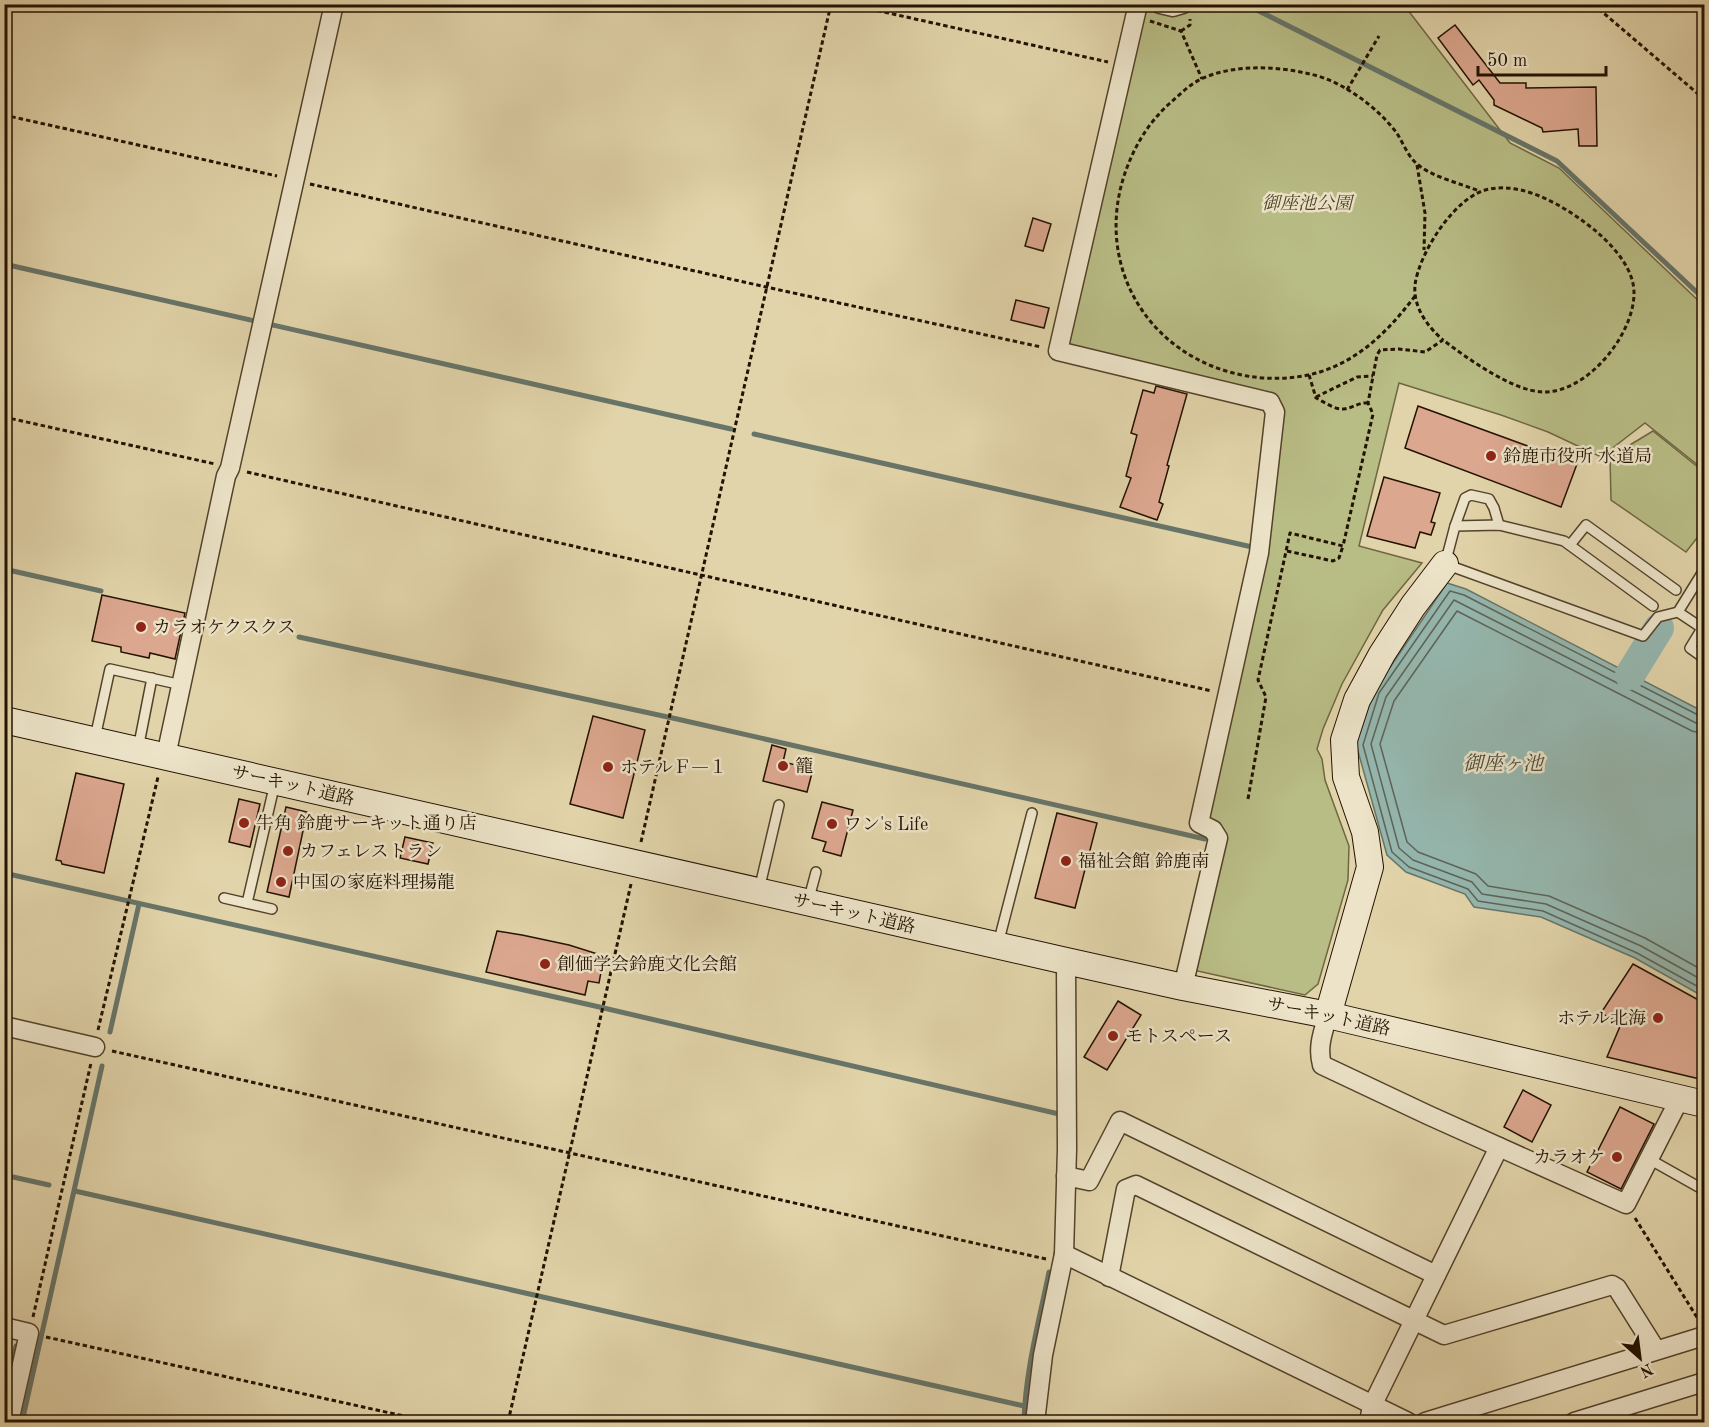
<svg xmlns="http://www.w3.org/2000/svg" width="1709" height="1427" viewBox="0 0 1709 1427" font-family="'Old Standard TT','Noto Serif JP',serif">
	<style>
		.green { fill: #b8bc85; stroke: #6e6742; stroke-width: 1.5 }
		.water { fill: #95b7af; stroke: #677569; stroke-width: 1.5 }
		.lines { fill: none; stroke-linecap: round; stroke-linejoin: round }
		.shore { stroke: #5c6458; stroke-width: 1.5 }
		.stream { stroke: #677569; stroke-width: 5 }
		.river { stroke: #95b7af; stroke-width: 30 }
		.building { fill: #dca78f; stroke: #231200; stroke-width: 1.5 }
		.lane-casing { stroke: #53422a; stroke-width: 12 }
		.street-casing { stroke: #53422a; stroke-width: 21 }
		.secondary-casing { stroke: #231200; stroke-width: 28 }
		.path { stroke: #231200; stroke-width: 3; stroke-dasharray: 4.5 3; stroke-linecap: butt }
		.lane { stroke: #ece3c8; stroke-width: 9 }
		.street { stroke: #ece3c8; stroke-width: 18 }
		.secondary { stroke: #ece3c8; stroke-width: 26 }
		.poi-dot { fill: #8f2418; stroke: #ece3c8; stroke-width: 2 }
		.labels { text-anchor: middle; stroke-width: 5; stroke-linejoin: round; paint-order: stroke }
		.park-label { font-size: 18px; font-style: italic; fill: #504528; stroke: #ece3c8 }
		.poi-label { font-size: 18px; fill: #231200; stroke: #ece3c8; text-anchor: start }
		.street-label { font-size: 18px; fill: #231200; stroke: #ece3c8 }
		.water-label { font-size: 20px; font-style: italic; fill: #4b4c3d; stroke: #ece3c8 }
	</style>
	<rect width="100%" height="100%" fill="#e2d4aa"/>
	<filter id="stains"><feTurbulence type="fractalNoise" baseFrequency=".00333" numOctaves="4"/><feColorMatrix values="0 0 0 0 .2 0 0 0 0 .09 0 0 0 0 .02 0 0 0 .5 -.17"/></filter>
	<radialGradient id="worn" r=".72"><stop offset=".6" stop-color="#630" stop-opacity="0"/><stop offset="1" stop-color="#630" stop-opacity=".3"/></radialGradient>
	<g class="green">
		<polygon points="1195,5 1404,5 1510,143 1559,168 1704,306 1704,470 1645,423 1601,457 1548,432 1501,415 1399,383 1359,546 1422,563 1383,610 1342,684 1323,729 1317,749 1322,759 1325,780 1349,846 1348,880 1318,984 1305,995 1193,970 1210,822 1208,816 1283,411 1072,351 1066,339 1141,9 1175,15"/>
		<polygon points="1653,431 1704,472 1704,529 1686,552 1611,500 1610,457"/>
	</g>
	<polygon class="water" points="1447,583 1466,589 1704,712 1704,997 1635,958 1541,917 1474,907 1465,894 1406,872 1387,855 1356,744 1374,691"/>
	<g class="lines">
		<g class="shore">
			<polyline points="1704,717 1700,716 1464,595 1450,591 1379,693 1363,745 1392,852 1409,867 1468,889 1478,901 1543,911 1637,953 1704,990"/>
			<polyline points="1704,725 1696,723 1454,600 1386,697 1371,744 1399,848 1413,860 1472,882 1482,894 1546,904 1641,946 1704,981"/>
			<polyline points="1704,734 1692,731 1457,611 1394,701 1380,744 1407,842 1418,852 1476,874 1488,886 1549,896 1645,938 1704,971"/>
		</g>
		<g class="stream">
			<polyline points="1245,4 1557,161 1704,299"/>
			<polyline points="4,264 731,429"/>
			<polyline points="754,434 1252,547"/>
			<polyline points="4,569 101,591"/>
			<polyline points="299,637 677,719 1205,839"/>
			<polyline points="4,873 595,1006 1059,1114 1059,1119"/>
			<polyline points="110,1032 139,904"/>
			<polyline points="4,1175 49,1185"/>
			<polyline points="75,1191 1024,1406"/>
			<polyline points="4,1396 16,1346"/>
			<polyline points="22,1422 102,1066"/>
			<path d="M 1024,1422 C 1025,1372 1039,1321 1049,1272"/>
		</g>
		<polyline class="river" points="1630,675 1659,628"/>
	</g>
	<g class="building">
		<polygon points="1455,25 1500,83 1526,83 1526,88 1596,87 1597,146 1579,146 1578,129 1543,132 1542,128 1494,105 1494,100 1479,80 1473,85 1438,38"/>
		<polygon points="1033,218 1051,224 1043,251 1025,246"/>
		<polygon points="1016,300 1049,308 1044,328 1011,320"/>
		<polygon points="1156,386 1187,394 1167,465 1169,466 1159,502 1163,504 1157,520 1120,507 1131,478 1126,476 1137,435 1131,433 1143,390 1154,393"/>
		<polygon points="1418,406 1577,464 1561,507 1405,448"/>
		<polygon points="1384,477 1440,493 1431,522 1435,523 1431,535 1420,532 1415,548 1367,536"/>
		<polygon points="102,595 185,613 175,659 150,653 149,658 121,652 121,647 92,641"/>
		<polygon points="593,716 645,730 623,818 570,804"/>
		<polygon points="772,745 786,749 783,762 813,769 807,792 763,781"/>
		<polygon points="76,773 124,784 104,873 62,864 61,861 56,860"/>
		<polygon points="239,799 260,804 250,847 229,842"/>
		<polygon points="822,802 853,810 841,856 823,851 826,842 812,838"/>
		<polygon points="286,807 307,812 289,897 267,892"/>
		<polygon points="1057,813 1097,823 1075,908 1035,898"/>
		<polygon points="405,837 433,843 428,864 400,858"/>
		<polygon points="497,931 522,935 569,945 604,956 599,983 588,981 585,995 486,972"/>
		<polygon points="1633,964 1704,1003 1704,1080 1607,1057 1621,1024 1601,1013"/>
		<polygon points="1118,1001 1141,1015 1107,1070 1084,1057"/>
		<polygon points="1523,1090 1551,1105 1532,1142 1504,1127"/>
		<polygon points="1620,1107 1654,1124 1621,1189 1587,1172"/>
	</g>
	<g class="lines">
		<g class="lane-casing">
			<g id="lane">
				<polyline points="1455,526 1465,498 1471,495 1489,499 1494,508 1499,525"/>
				<polyline points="1570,545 1586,525 1676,590"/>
				<polyline points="1653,606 1564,541 1499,525 1455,526 1445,564 1643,636 1658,617 1678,612 1704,570"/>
				<polyline points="1678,612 1702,628"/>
				<polyline points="1704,625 1690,648 1704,658"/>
				<polyline points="95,738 110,669 173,683"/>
				<polyline points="138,749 152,678"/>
				<polyline points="759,890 779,805"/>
				<polyline points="224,898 272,909"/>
				<polyline points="808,902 816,872"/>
				<polyline points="247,903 275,783"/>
				<polyline points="998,944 1032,813"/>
				<polyline points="1649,1159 1704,1190"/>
			</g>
		</g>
		<g class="street-casing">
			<g id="street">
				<polyline points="1138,4 1058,351 1270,402 1275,412 1259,553 1199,823 1213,830 1218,838 1183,987"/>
				<polyline points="1160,4 1173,7 1183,4"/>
				<polyline points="166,756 226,476 230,468 334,4"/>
				<path d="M 1328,1015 C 1323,1032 1317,1047 1322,1065 L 1428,1115 L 1626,1204 L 1680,1098"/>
				<polyline points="4,1026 95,1047"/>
				<polyline points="1066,1176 1089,1181 1120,1121 1436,1275"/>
				<polyline points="1064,1254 1408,1422"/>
				<polyline points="1109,1277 1126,1189 1136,1185 1444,1335 1612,1285 1617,1288 1656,1350"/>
				<polyline points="4,1327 29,1333 9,1422"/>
				<polyline points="1035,1422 1043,1355 1064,1254 1067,1149 1066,961"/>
				<polyline points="1369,1422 1372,1406 1499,1147"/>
				<polyline points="1425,1422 1704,1336"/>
				<polyline points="1574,1422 1704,1382"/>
			</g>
		</g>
		<g class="secondary-casing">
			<g id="secondary">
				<polyline points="4,720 1066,961 1183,987 1328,1015 1704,1104"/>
				<polyline points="1328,1015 1370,867 1365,832 1346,777 1344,740 1357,700 1382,654 1413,606 1445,564"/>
			</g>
		</g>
		<g class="path">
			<polyline points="848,4 1108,62"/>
			<polyline points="1593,4 1704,99"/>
			<polyline points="1150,21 1181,31 1202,79"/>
			<polyline points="1181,31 1190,25 1190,19"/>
			<polyline points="1347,90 1379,36"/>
			<polyline points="4,115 277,176"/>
			<polyline points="1417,165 1425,213 1424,250"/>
			<polyline points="310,184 766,287 1041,347"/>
			<path d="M 1415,296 C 1390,329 1361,359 1320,372 C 1297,379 1270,380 1247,376 C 1150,359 1093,267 1125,173 C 1134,147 1148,123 1169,104 C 1179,95 1189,85 1201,79 C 1234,64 1276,66 1310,74 C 1342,81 1376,106 1396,132 C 1403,142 1407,155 1416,163 C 1429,176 1462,184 1479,191"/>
			<path d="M 1309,375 L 1316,398 C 1324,402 1335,410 1344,409 C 1353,408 1359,402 1368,403"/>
			<polyline points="1316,397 1357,377 1373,376"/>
			<polyline points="4,417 215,464"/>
			<polyline points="247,472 1212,691"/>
			<polyline points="1287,551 1333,561 1339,558 1343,546"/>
			<path d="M 1248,799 L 1266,697 L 1258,680 L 1290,533 L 1343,546 L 1373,414 L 1368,403 L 1377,355 L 1380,350 L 1399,349 L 1425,352 L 1443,340 C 1467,358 1512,391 1543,392 C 1587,393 1634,335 1634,293 C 1634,269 1614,247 1597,232 C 1569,209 1527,182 1490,189 C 1456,194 1419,253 1415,285 C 1413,307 1427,326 1443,340"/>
			<polyline points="641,842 831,4"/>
			<polyline points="98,1030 158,777"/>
			<polyline points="112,1051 1046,1259"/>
			<polyline points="1635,1218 1698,1319"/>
			<polyline points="33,1317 91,1063"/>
			<polyline points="46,1337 431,1422"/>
			<polyline points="508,1422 631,884"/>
		</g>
		<use href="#lane" class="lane"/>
		<use href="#street" class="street"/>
		<use href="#secondary" class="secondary"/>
	</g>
	<g class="poi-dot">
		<circle cx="1491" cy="456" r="6"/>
		<circle cx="141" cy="627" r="6"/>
		<circle cx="783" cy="766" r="6"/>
		<circle cx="608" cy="767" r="6"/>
		<circle cx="244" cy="823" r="6"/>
		<circle cx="832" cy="824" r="6"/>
		<circle cx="288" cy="851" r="6"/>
		<circle cx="1066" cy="861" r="6"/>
		<circle cx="281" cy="882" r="6"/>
		<circle cx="545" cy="964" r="6"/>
		<circle cx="1658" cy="1018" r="6"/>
		<circle cx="1113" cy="1036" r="6"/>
		<circle cx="1617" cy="1157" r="6"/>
	</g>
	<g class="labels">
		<g class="park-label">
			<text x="1307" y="209">御座池公園</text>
		</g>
		<g class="poi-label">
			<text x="1503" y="462">鈴鹿市役所 水道局</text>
			<text x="153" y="633">カラオケクスクス</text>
			<text x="795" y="772">籠</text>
			<text x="620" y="773">ホテルＦ―１</text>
			<text x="256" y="829">牛角 鈴鹿サーキット通り店</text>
			<text x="844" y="830">ワン's Life</text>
			<text x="300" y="857">カフェレストラン</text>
			<text x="1078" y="867">福祉会館 鈴鹿南</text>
			<text x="293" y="888">中国の家庭料理揚龍</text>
			<text x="557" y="970">創価学会鈴鹿文化会館</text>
			<text x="1646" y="1024" text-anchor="end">ホテル北海</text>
			<text x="1125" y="1042">モトスペース</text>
			<text x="1605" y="1163" text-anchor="end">カラオケ</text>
		</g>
		<g class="street-label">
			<text transform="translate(293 785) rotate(13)" y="6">サーキット道路</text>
			<text transform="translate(854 913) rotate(13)" y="6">サーキット道路</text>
			<text transform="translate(1329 1016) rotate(12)" y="6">サーキット道路</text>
		</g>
		<g class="water-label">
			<text x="1503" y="770">御座ヶ池</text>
		</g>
	</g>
	<rect width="1709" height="1427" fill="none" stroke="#e2d4aa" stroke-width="24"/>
	<rect x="6" y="6" width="1697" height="1415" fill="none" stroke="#231200" stroke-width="3"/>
	<rect x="12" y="12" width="1685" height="1403" fill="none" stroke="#231200" stroke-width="1.5"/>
	<g transform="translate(1640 1358) rotate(152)" stroke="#ece3c8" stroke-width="4.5" paint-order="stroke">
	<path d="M0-4.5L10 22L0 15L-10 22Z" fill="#231200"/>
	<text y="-9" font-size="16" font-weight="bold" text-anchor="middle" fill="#231200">N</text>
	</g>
	<path d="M1478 66v9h128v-9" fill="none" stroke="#231200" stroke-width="3"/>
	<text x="1487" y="66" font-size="18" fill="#231200" stroke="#ece3c8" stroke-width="4.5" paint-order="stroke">50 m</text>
	<rect width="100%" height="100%" filter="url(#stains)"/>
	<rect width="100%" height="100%" fill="url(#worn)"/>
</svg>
